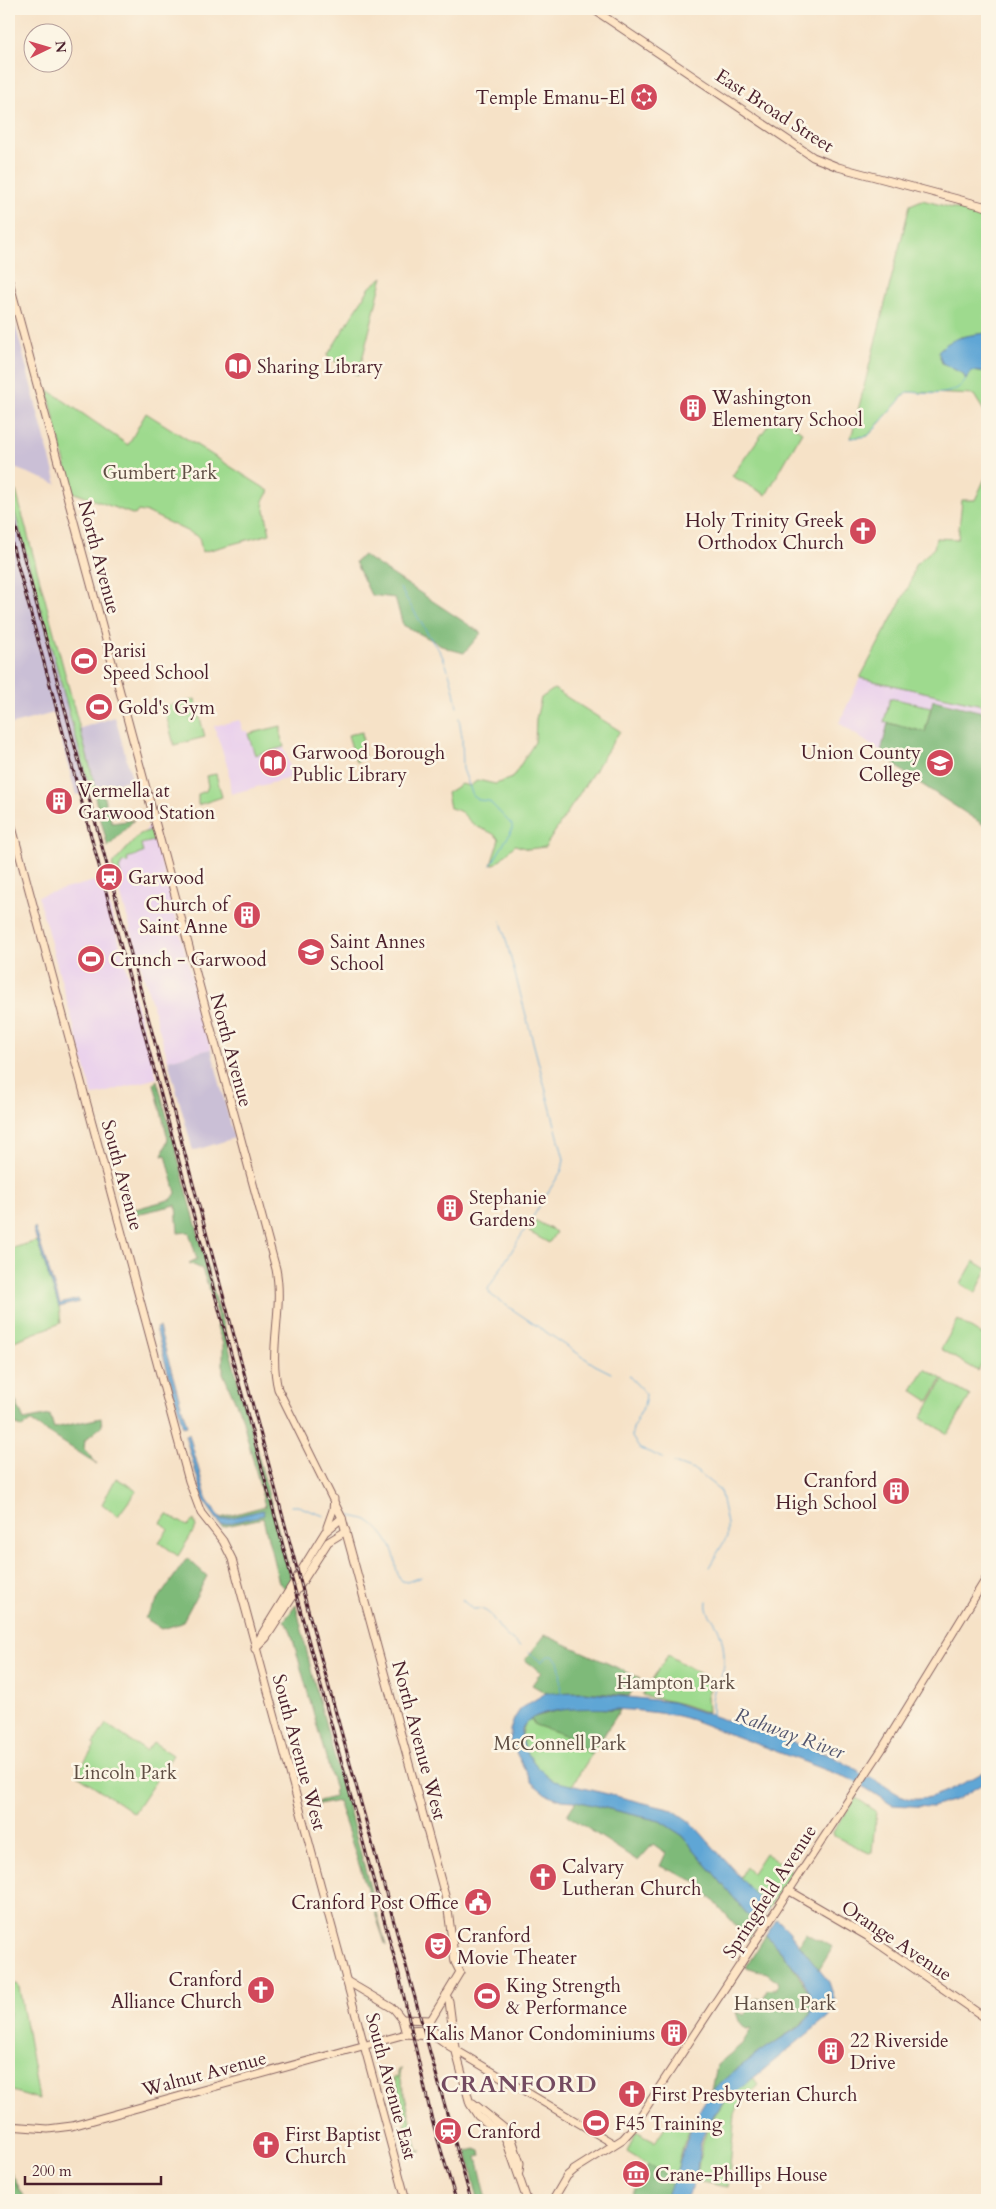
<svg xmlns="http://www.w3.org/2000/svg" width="996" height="2209" viewBox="0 0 996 2209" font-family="Cardo,serif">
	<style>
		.built { fill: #ead1ec }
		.industrial { fill: #cabfd6 }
		.green { fill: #9eda8e; stroke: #747c5c }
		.forest { fill: #7eba79; stroke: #646c52 }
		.water { fill: #5ea6d5; stroke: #546280 }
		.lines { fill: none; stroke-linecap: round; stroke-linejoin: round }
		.stream { stroke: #5ea6d5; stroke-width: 1 }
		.river { stroke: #5ea6d5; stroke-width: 9 }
		.secondary-casing { stroke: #866362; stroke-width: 9 }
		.secondary { stroke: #fee5c5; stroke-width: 7 }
		.rail-casing { stroke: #4a1f2b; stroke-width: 3 }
		.rail { stroke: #fcf5e5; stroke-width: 1; stroke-dasharray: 4; stroke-linecap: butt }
		.labels { text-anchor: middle; stroke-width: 5; stroke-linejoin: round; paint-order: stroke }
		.poi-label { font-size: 19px; fill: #4a1f2b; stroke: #fcf5e5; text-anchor: start }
		.street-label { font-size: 19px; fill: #4a1f2b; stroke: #fcf5e5 }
		.park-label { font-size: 19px; fill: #5f4e44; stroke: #fcf5e5 }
		.water-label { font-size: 20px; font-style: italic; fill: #52556f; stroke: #fcf5e5 }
		.district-label { font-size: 24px; font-weight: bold; letter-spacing: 1px; fill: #744b61; stroke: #fcf5e5 }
	</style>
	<rect width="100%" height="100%" fill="#fcf5e5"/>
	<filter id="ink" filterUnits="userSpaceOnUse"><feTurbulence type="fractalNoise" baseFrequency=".02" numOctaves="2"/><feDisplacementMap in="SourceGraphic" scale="10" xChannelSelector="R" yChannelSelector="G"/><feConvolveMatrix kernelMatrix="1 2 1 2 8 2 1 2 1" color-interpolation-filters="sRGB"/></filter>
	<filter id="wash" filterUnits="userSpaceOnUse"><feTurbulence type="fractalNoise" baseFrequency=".0096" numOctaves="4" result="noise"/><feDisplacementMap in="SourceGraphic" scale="20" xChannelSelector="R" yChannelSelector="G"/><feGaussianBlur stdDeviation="1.12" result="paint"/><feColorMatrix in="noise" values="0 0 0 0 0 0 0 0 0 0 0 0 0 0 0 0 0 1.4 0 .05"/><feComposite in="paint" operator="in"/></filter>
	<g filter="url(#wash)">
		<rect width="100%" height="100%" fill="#f6e2c7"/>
		<g class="built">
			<polygon points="860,678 987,706 987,827 906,774 881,752 839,723"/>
			<polygon points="240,720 243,731 248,731 248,734 281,726 281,737 293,777 231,794 228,768 214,726"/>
			<polygon points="151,825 211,1049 168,1060 112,864"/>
			<polygon points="102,879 157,1078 93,1096 38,896"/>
		</g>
		<g class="industrial">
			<polygon points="14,319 39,417 57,484 9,466 9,321"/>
			<polygon points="9,491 75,730 115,717 132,779 76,795 54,713 9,725"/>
			<polygon points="211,1049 234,1138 193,1151 168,1060"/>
		</g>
		<g class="green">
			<polygon points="922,200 987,217 987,333 960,337 942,363 963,374 966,379 971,371 987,373 987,416 974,395 907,392 868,436 851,438 910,205"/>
			<polygon points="383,277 380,288 358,376 327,356 370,287"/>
			<polygon points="47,389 128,445 146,413 269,491 263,501 270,534 202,552 199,537 149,513 138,511 135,515 72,492"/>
			<polygon points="776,414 802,432 766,495 732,476"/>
			<polygon points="9,472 13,492 16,491 96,789 90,790 9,491"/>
			<polygon points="987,474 987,706 860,678 910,584 915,565 934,548 936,538 958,539 962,500 975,500"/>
			<path d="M 554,689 L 620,731 L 545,847 L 528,849 L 515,845 L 497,863 L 491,865 L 499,839 C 490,829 481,831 472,823 C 462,815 466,812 450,808 L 447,793 L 461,784 L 470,786 L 478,780 L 495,784 L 512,778 L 535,742 L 536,719 L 541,698 Z"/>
			<polygon points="890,698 931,707 925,732 884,722"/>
			<polygon points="195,699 205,737 174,745 164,707"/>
			<polygon points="281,726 281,737 284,747 255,755 248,734"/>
			<polygon points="362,732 364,757 356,762 348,735"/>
			<polygon points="216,774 222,797 198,805 198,794 206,791 208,786 206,776"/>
			<polygon points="148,831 151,831 154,841 141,844 143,853 127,858 128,862 122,863 119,869 121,875 117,876 112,865 140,834"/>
			<polygon points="535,1220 556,1232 549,1243 529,1232"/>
			<polygon points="37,1241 59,1306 61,1323 9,1343 9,1249"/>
			<polygon points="974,1261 987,1269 976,1293 961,1284"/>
			<polygon points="958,1320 987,1338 987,1356 978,1371 941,1349"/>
			<polygon points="925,1369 942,1379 929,1401 912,1390"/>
			<polygon points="943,1380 970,1396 948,1434 921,1418"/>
			<polygon points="116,1478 137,1490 118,1516 102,1504"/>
			<polygon points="167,1514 187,1526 194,1520 196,1527 178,1556 159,1542 168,1529 161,1523"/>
			<polygon points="668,1655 713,1681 707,1696 708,1713 682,1704 642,1695"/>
			<path d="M 620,1710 L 571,1787 C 564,1785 557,1784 552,1780 C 533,1768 510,1736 530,1718 Z"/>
			<polygon points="106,1724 146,1751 153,1742 173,1755 134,1813 76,1774 95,1746 93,1744"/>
			<polygon points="856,1798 876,1811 872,1852 869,1853 834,1836 833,1832"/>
			<polygon points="765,1853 792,1871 768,1909 740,1878 746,1867 752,1873"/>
			<polygon points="16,1984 19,1987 39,2099 9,2090 9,1985"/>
			<polygon points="402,2069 399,2071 418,2151 422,2151 417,2154 412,2153 415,2151 409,2126 405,2127 404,2124 407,2121 396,2080 393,2079 395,2076 398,2078 398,2070"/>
			<path d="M 753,2078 L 759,2085 L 738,2107 L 735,2114 L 728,2187 L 696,2181 C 703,2129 709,2110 753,2078 Z"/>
			<polygon points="670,2119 690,2128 683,2146 674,2182 630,2200 628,2199 648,2165 627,2152 636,2132 655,2142"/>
		</g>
		<g class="forest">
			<polygon points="363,555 481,633 464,653 449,649 403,625 395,598 371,595 355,562"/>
			<polygon points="933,700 987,713 987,827 906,774 881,752 888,723 925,732"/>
			<polygon points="101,788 112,823 134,820 108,847 93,790"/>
			<polygon points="157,1080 293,1585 288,1590 279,1583 263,1518 222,1527 217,1519 265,1506 242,1417 223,1373 223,1344 217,1327 217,1312 202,1269 189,1263 197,1259 189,1232 178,1233 176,1205 128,1216 125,1204 134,1205 135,1209 172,1199 176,1193 166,1155 162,1156 168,1139 154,1084"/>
			<polygon points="13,1395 24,1420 50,1415 54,1428 101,1418 102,1426 85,1440 84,1449 97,1464 30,1421 22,1428 9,1421 9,1396"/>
			<polygon points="187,1558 207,1576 182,1623 162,1629 145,1618"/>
			<polygon points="296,1605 313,1678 386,1946 338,1801 319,1805 319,1801 334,1797 335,1790 290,1629 284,1621"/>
			<polygon points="545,1635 640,1678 629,1696 583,1692 546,1693 532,1685 541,1672 525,1660"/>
			<polygon points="596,1708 620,1710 591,1755 571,1737 535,1725 530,1718 564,1709"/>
			<polygon points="576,1801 660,1821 683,1836 757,1926 748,1939 697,1882 660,1866 666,1853 653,1844 638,1861 567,1815"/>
			<polygon points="805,1933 833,1947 819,1970 799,1946"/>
			<polygon points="766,1935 792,1965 810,1994 812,2006 809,2017 799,2026 758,2054 712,2091 717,2065 742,2044 752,2028 746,2029 739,2021 736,2012 745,2015 756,1998 763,2000 767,1990 775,1989 778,1985 777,1981 767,1973 746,1967"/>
			<polygon points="475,2149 480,2151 481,2155 477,2157 487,2200 478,2200 467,2152"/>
			<polygon points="648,2165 667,2175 676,2177 664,2200 630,2200 628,2199"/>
			<polygon points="9,2169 26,2200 9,2200"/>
		</g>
		<g class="water">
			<path d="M 987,333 L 987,373 L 971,371 L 966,380 L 963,374 L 942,363 L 938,351 C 952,337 968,335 987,333 Z"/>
			<polygon points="35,1228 60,1304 78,1299 79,1302 59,1307 33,1229"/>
			<polygon points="159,1327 187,1426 183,1427 156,1328"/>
			<polygon points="189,1434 207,1500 221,1520 263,1510 264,1515 221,1525 204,1501 185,1435"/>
			<path d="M 583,1692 L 672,1702 L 832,1756 L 859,1771 L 853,1780 C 813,1765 772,1750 732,1735 C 714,1729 696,1720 678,1716 C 653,1711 509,1693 522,1740 C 527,1757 540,1771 554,1781 L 673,1810 L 692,1823 L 768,1909 L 757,1926 L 683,1836 L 660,1821 L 576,1801 L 562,1800 L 546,1794 L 532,1783 L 510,1741 L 510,1730 L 514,1719 L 521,1708 L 546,1693 Z"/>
			<path d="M 987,1770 L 987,1781 L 958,1799 L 932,1807 L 892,1805 L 864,1787 L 870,1777 C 882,1783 895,1794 907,1798 C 927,1805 970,1780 987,1770 Z"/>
			<path d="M 777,1919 L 788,1930 L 829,1982 L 836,2004 L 828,2017 L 724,2102 C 714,2113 705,2128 701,2142 C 696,2163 700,2184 683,2200 L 664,2200 C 684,2164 684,2127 711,2093 C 724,2076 759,2053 777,2041 C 787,2034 800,2028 808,2018 C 813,2012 813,2000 810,1993 C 800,1971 782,1953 766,1935 Z"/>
		</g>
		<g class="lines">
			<g class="stream">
				<path d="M 851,438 L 868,436 L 907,392 C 927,393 953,399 966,380"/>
				<path d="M 400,588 L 434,644 C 447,657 454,689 457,707"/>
				<polyline points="459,718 462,737 463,769 473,796 479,800 489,801 512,825 512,830 491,865"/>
				<polyline points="501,921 564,1159 562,1170 488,1289 491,1295 595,1365 611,1373"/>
				<path d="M 629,1376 L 646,1394 C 646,1410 631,1422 632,1437 L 639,1448 L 663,1458"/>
				<polyline points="674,1463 696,1471 720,1490 727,1524 727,1537 709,1567"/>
				<polyline points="291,1506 298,1506 324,1516"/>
				<path d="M 351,1516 C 356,1517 362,1518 367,1520 C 379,1527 392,1544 395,1558 C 396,1568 396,1573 402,1581 L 407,1582 L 421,1577"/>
				<path d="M 462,1600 L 473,1609 C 490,1607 492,1619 502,1631 C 507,1637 514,1642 520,1646"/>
				<path d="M 707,1601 C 705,1613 712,1616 717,1626 C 724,1640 727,1664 721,1677"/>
				<path d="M 529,1652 L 541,1662 L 548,1656 L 553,1656 C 564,1664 559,1682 561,1694"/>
				<polyline points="712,1716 712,1699 715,1687"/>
			</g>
			<polyline class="river" points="846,1771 876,1788"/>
		</g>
	</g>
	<g filter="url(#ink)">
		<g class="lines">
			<g class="secondary-casing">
				<g id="secondary">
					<polyline points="593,9 813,157 838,167 987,207"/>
					<path d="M 9,281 L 276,1269 C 284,1309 268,1349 278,1389 L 342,1518 L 447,1903 L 455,1962 L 460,1972 L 431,2020 L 402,2019"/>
					<polyline points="9,816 189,1481 201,1513 223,1541 232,1559 406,2200"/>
					<polyline points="327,1527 333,1510 334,1499"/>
					<polyline points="258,1646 266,1638 328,1542 346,1531"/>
					<polyline points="255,1649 262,1634 325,1532 342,1518"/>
					<polyline points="788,1890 867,1936 987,2019"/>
					<polyline points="345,1980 394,2009 402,2019 406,2034"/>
					<polyline points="446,1995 449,2001 455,2048 470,2104 478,2116 505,2137 527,2200"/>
					<polyline points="406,2034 437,2037 449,2046 614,2144"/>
					<polyline points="473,2103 510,2133 520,2163 519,2172"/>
					<path d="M 9,2126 L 48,2129 L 72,2126 L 406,2034 L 408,2030 C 428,2028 444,2032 455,2048"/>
					<polyline points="553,2200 567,2176 574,2170 623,2139 632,2129 882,1749 987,1577"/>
				</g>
			</g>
			<use href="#secondary" class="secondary"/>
			<g class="rail-casing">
				<g id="rail">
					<polyline points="9,502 331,1695 471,2200"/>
					<polyline points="9,533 399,1975 432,2120 456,2200"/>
				</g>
			</g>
			<use href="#rail" class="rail"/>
		</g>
	</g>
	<defs>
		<g id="synagogue-disc" transform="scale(1.4375)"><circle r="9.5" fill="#d1495b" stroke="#fcf5e5"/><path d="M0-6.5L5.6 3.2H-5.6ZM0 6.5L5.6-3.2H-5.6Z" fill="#fff"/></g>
		<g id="library-disc" transform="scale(1.4375)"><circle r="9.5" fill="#d1495b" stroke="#fcf5e5"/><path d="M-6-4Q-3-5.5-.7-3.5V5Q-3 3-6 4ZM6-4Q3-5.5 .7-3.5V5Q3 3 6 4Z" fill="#fff"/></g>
		<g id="building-disc" transform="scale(1.4375)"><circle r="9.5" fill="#d1495b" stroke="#fcf5e5"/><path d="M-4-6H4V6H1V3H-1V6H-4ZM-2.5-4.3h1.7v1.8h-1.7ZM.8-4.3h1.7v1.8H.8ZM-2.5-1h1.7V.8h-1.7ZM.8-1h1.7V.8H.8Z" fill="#fff"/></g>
		<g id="church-disc" transform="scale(1.4375)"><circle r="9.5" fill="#d1495b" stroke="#fcf5e5"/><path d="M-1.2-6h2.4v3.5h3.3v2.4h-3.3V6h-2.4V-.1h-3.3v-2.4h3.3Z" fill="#fff"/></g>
		<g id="stadium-disc" transform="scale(1.4375)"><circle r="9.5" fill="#d1495b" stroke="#fcf5e5"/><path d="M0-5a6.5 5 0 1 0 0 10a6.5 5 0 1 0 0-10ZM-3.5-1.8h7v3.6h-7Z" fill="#fff"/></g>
		<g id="university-disc" transform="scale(1.4375)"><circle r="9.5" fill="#d1495b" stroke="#fcf5e5"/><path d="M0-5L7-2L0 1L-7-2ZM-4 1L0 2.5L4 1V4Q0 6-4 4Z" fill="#fff"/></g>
		<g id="station-disc" transform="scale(1.4375)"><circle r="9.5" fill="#d1495b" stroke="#fcf5e5"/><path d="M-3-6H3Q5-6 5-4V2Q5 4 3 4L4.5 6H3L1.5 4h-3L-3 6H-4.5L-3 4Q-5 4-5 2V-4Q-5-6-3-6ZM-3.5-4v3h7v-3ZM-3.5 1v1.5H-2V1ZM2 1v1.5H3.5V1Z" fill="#fff"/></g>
		<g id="school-disc" transform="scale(1.4375)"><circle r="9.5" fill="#d1495b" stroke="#fcf5e5"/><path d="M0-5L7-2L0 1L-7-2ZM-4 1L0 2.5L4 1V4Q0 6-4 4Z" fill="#fff"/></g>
		<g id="civic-disc" transform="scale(1.4375)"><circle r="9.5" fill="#d1495b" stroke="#fcf5e5"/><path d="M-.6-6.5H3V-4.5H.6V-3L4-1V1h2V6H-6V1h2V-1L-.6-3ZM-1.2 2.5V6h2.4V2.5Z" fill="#fff"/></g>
		<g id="theatre-disc" transform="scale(1.4375)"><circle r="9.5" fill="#d1495b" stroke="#fcf5e5"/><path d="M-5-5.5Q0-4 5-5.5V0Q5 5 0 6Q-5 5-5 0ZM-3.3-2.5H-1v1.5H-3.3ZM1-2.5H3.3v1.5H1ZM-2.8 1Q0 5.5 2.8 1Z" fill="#fff"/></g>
		<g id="museum-disc" transform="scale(1.4375)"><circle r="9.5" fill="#d1495b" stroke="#fcf5e5"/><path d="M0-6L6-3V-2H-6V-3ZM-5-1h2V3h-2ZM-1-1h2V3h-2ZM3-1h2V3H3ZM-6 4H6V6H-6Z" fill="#fff"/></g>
	</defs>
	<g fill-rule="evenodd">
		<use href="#synagogue-disc" x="644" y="97"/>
		<use href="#library-disc" x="238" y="366"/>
		<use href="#building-disc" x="693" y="408"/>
		<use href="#church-disc" x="863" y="531"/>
		<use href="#stadium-disc" x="84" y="661"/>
		<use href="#stadium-disc" x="99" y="707"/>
		<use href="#library-disc" x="273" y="763"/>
		<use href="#university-disc" x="940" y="763"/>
		<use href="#building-disc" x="59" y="801"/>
		<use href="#station-disc" x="109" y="877"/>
		<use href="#building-disc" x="247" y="915"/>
		<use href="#school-disc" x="311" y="952"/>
		<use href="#stadium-disc" x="91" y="959"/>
		<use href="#building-disc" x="450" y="1208"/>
		<use href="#building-disc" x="896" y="1491"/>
		<use href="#church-disc" x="543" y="1877"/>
		<use href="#civic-disc" x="478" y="1902"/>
		<use href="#theatre-disc" x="438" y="1946"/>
		<use href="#church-disc" x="261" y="1990"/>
		<use href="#stadium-disc" x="487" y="1996"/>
		<use href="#building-disc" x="674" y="2033"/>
		<use href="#building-disc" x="831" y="2051"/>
		<use href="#church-disc" x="632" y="2094"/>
		<use href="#stadium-disc" x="596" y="2123"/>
		<use href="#station-disc" x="448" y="2131"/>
		<use href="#church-disc" x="266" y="2145"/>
		<use href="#museum-disc" x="636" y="2174"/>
	</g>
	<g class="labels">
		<g class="poi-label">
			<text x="625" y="104" text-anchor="end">Temple Emanu-El</text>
			<text x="257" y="373">Sharing Library</text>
			<text x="712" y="404">Washington<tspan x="712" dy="22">Elementary School</tspan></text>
			<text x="844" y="527" text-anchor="end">Holy Trinity Greek<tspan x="844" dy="22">Orthodox Church</tspan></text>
			<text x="103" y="657">Parisi<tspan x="103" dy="22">Speed School</tspan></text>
			<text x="118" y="714">Gold's Gym</text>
			<text x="292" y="759">Garwood Borough<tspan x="292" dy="22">Public Library</tspan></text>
			<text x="921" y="759" text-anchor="end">Union County<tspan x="921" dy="22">College</tspan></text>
			<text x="78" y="797">Vermella at<tspan x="78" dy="22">Garwood Station</tspan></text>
			<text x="128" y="884">Garwood</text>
			<text x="228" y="911" text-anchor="end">Church of<tspan x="228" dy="22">Saint Anne</tspan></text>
			<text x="330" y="948">Saint Annes<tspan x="330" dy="22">School</tspan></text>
			<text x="110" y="966">Crunch - Garwood</text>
			<text x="469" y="1204">Stephanie<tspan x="469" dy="22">Gardens</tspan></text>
			<text x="877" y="1487" text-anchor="end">Cranford<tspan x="877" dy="22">High School</tspan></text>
			<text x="562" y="1873">Calvary<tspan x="562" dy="22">Lutheran Church</tspan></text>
			<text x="459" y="1909" text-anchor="end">Cranford Post Office</text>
			<text x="457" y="1942">Cranford<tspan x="457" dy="22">Movie Theater</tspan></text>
			<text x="242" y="1986" text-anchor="end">Cranford<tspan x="242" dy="22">Alliance Church</tspan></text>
			<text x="506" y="1992">King Strength<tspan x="506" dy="22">&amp; Performance</tspan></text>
			<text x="655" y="2040" text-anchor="end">Kalis Manor Condominiums</text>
			<text x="850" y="2047">22 Riverside<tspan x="850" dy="22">Drive</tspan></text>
			<text x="651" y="2101">First Presbyterian Church</text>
			<text x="615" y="2130">F45 Training</text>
			<text x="467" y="2138">Cranford</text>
			<text x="285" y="2141">First Baptist<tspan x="285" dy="22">Church</tspan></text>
			<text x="655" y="2181">Crane-Phillips House</text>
		</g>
		<g class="street-label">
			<text transform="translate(775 110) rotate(33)" y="7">East Broad Street</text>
			<text transform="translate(100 557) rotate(75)" y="7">North Avenue</text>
			<text transform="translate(232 1050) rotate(75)" y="7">North Avenue</text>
			<text transform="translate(123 1175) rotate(75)" y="7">South Avenue</text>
			<text transform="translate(420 1740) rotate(75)" y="7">North Avenue West</text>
			<text transform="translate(300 1752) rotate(75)" y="7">South Avenue West</text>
			<text transform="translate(769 1891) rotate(-57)" y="7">Springfield Avenue</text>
			<text transform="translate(897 1940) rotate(34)" y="7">Orange Avenue</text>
			<text transform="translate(204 2073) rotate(-15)" y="7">Walnut Avenue</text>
			<text transform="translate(392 2086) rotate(75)" y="7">South Avenue East</text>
		</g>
		<g class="park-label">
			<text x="160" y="479">Gumbert Park</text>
			<text x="676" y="1689">Hampton Park</text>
			<text x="560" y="1750">McConnell Park</text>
			<text x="125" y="1779">Lincoln Park</text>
			<text x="785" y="2010">Hansen Park</text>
		</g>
		<g class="water-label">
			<text transform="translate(790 1733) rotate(20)" y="7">Rahway River</text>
		</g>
		<g class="district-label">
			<text x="519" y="2092">CRANFORD</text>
		</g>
	</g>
	<rect width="996" height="2209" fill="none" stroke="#fcf5e5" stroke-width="30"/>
	<g transform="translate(48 48) rotate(85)"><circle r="24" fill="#fcf5e5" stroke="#b59f9b"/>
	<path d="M0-4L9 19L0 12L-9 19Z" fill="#d1495b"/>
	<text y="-8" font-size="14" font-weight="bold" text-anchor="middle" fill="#4a1f2b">N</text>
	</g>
	<path d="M25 2176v8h136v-8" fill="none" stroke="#4a1f2b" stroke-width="2.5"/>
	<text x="32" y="2176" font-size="15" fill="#4a1f2b" stroke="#fcf5e5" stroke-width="4" paint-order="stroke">200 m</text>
</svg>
